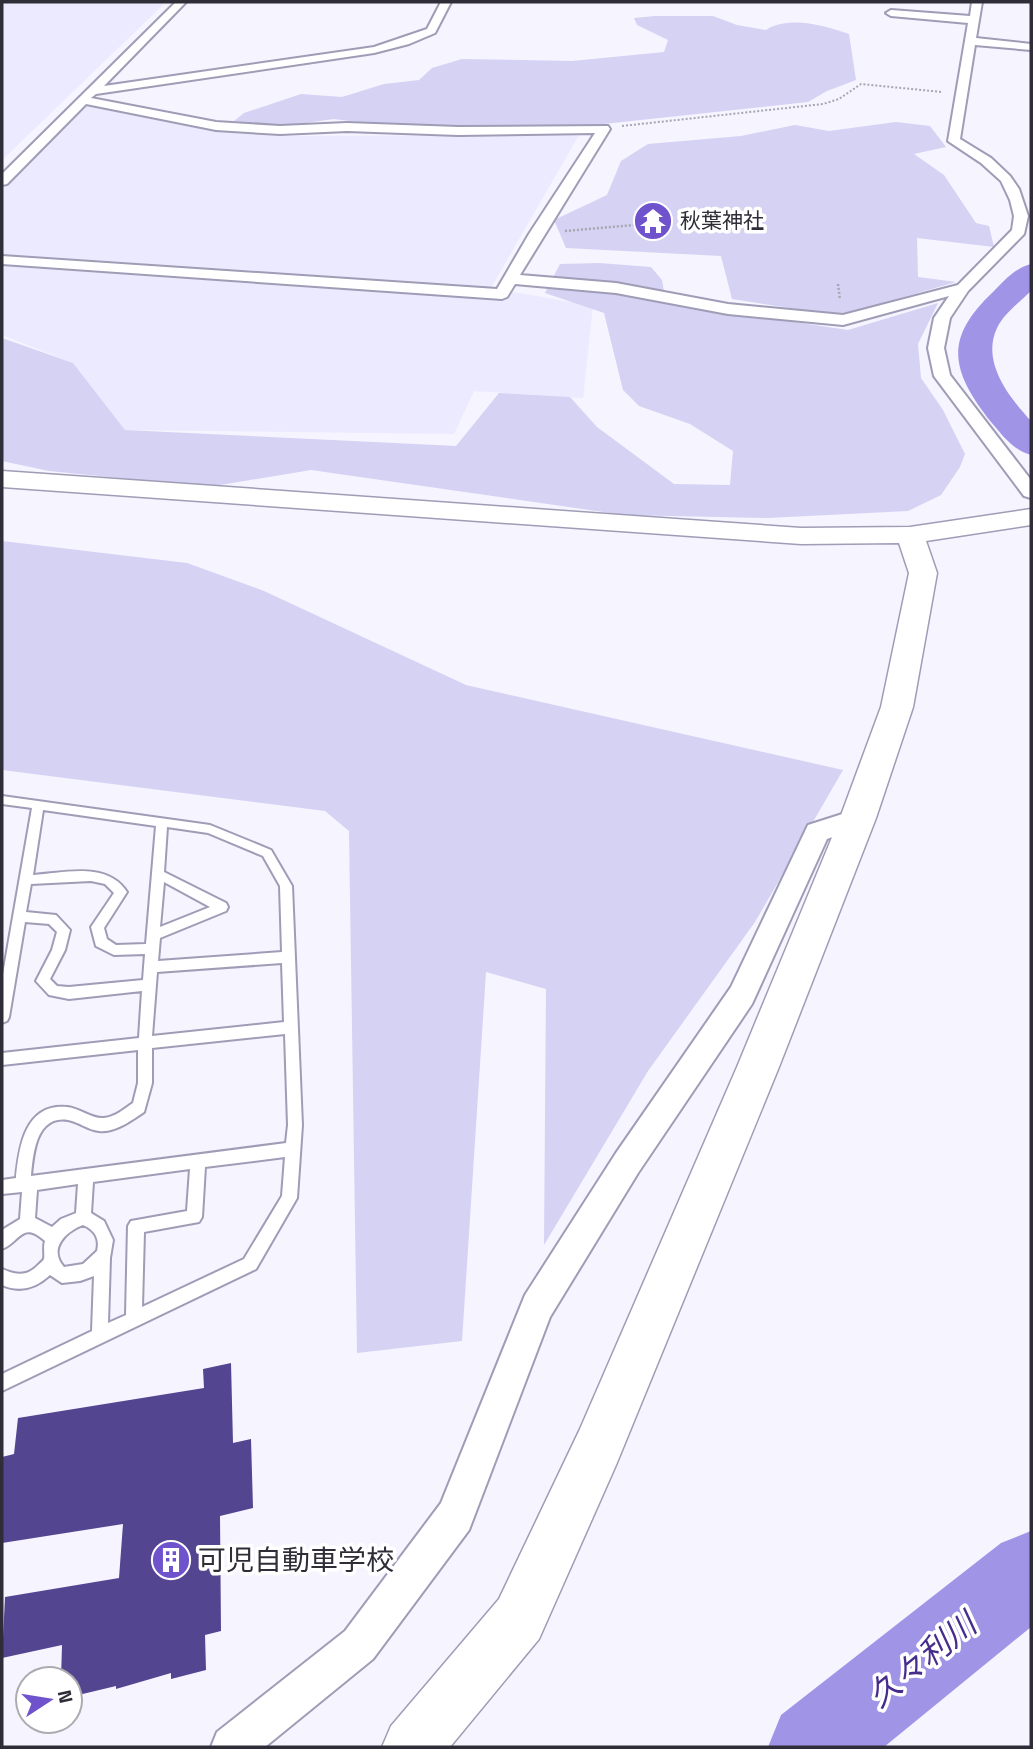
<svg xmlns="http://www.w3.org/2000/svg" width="1033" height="1749" viewBox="0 0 1033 1749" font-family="'Titillium Web','Noto Sans JP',sans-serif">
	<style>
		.built { fill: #eceaff }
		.green { fill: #d5d2f4 }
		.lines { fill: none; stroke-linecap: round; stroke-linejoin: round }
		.river { fill: #a094e7; fill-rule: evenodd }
		.building { fill: #534590 }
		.lane-casing { stroke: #9f9cb6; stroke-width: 4 }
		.street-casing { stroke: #9f9cb6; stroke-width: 4 }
		.secondary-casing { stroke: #9f9cb6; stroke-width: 3 }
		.path-far1 { stroke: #a7a6b1; stroke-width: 2; stroke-dasharray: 2 2; stroke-linecap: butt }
		.path { stroke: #a7a6b1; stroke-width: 2.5; stroke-dasharray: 2 2; stroke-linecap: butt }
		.lane { fill: #fff; fill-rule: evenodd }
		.street { fill: #fff; fill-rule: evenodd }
		.secondary { fill: #fff; fill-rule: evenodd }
		.labels { text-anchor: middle; stroke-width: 7; stroke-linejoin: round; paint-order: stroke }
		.far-poi-label { font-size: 21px; fill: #2f2e38; stroke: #fff; text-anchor: start }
		.near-poi-label { font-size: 28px; fill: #2f2e38; stroke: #fff; text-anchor: start }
		.near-water-label { font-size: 32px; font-style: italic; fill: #462d8c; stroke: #fff }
	</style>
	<rect width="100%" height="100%" fill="#f5f4ff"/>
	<g class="built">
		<polygon points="2,2 166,2 2,160"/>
		<polygon points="87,106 285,136 579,135 491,288 593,306 583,398 474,391 454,434 125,430 73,363 2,335 2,272 4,270 2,269 2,190"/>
	</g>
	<g class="green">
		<path d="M 655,16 L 713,16 L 737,25 L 766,30 C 789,15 825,26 849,34 L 856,80 L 827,91 L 808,102 L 585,126 L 381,125 L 334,119 L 277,127 L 234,121 L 244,113 L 301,94 L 342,97 L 384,84 L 419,80 L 432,68 L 462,59 L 572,61 L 664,52 L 668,40 L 637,25 L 634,18 Z"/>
		<polygon points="896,122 930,126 946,147 914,154 944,175 976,223 989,226 994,247 917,238 918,277 956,282 848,313 828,314 732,299 721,256 566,248 554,220 607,195 621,161 648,144 741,136 795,125 829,131"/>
		<polygon points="599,263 651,267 662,280 666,303 848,330 938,303 918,344 921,378 943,410 965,454 960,467 941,495 908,511 768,518 624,515 311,470 208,487 49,471 2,461 2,338 73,363 125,430 456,446 499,393 570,397 597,427 674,484 730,485 733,451 690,424 639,406 623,390 604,313 545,293 560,264"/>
		<polygon points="2,541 187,563 264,591 466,685 843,770 755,922 648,1071 544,1245 546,989 486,972 462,1341 357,1353 349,831 325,811 2,770"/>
	</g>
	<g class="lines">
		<g class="river">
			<path d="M 1031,264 L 1031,291 C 1020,302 1004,313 997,328 C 981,362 1009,397 1031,421 L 1031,455 C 1013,450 1003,436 991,422 C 951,371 943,339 993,292 C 1004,281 1015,268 1031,264 Z"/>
			<polygon points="1031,1531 1031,1627 884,1747 768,1747 781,1715 1001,1543"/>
		</g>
	</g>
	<polygon class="building" points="231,1363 233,1443 251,1439 253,1508 220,1516 221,1631 205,1635 206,1670 171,1679 171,1673 116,1689 116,1686 70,1697 70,1679 61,1679 62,1645 2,1658 5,1597 119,1578 123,1524 2,1543 2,1457 14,1454 18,1418 204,1388 203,1369"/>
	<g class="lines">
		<g class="lane-casing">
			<path id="lane" d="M 2,796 L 210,825 L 271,850 L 292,886 L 302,1125 L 297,1198 L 256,1269 L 2,1391 L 2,1374 L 92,1331 L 94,1276 L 80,1281 L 62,1283 L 50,1275 C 36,1288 20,1293 2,1285 L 2,1269 C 14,1274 24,1277 35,1268 C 37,1266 43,1261 44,1259 C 45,1254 43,1247 45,1241 C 22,1220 20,1242 2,1249 L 2,1230 L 20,1219 L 22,1192 L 2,1194 L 2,1180 L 16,1178 C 19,1147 25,1103 67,1107 C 80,1108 91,1119 104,1118 C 115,1117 124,1109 133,1103 L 138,1083 L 138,1050 L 2,1065 L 2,1053 L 139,1038 L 142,991 L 69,999 L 49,995 L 36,981 L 52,950 L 57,932 L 49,924 L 25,922 L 9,1017 L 7,1021 L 2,1023 L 2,980 L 32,808 L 2,804 ZM 43,810 L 156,826 L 146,944 L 116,945 L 107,939 L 104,928 L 127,892 C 107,861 64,873 33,875 ZM 167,827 L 208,833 L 263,856 L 280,886 L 282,952 L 158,961 L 160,938 L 226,911 L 228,907 L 226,903 L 164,872 ZM 91,881 L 105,884 L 114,893 L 91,927 L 96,946 L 114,955 L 145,954 L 143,980 L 69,987 L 57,986 L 50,979 L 65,950 L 70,930 L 56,915 L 26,912 L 31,884 ZM 164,882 L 210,907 L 160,927 ZM 282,963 L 284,1022 L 152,1036 L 157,972 ZM 285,1034 L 288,1125 L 286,1143 L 31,1176 C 33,1154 36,1115 68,1120 C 79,1122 88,1130 99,1131 C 115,1133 132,1120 144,1112 L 152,1083 L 152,1048 ZM 285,1157 L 282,1196 L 244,1259 L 142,1307 L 144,1232 L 199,1222 L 202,1217 L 205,1167 ZM 190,1169 L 187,1211 L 131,1221 L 128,1226 L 126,1315 L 108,1323 L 110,1258 L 113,1240 L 104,1221 L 91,1213 L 93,1182 ZM 78,1184 L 76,1213 L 61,1219 L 52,1227 L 35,1218 L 37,1190 ZM 83,1225 C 95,1230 100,1239 97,1251 L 83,1264 L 64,1267 C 48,1249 65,1232 83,1225 Z"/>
		</g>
		<g class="street-casing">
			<g id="street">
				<polygon points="176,2 186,2 104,86 374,47 427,29 441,2 451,2 435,33 409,44 374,53 96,94 91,98 216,122 280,126 347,123 458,127 608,126 610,129 520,275 616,283 728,304 843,315 958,285 1012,230 1014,216 1010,200 1001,181 981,163 948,141 968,23 891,16 886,13 891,10 970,16 972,2 982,2 976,38 1031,44 1031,50 975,45 960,139 991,158 1010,176 1019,189 1028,216 1024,234 968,291 950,318 944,348 950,375 1031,480 1031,498 1024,496 934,376 928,348 934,318 949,296 843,325 728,314 616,293 515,284 507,297 502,299 2,264 2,256 497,289 529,234 595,133 458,135 347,131 280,134 216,130 86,104 7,184 2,185 2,174"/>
				<polygon points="858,809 867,811 871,818 867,825 827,839 752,1004 638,1173 550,1317 469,1530 373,1659 265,1747 211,1747 217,1732 345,1631 441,1503 525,1295 616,1153 731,987 808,825"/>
			</g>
		</g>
		<g class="secondary-casing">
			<polygon id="secondary" points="2,471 801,528 910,527 1031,509 1031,525 926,541 937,573 913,707 876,818 779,1067 616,1465 539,1639 450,1747 382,1747 391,1726 499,1599 580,1429 737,1067 840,818 881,707 909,573 899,543 801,544 2,487"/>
		</g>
		<polyline class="path-far1" points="622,126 823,104 839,99 861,84 942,92"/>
		<g class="path">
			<polyline points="565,231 634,225"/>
			<polyline points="838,284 840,300"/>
		</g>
		<use href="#lane" class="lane"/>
		<use href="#street" class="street"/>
		<use href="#secondary" class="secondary"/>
	</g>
	<defs>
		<g id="temple-disc" transform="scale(2.0125)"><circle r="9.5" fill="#6f53cc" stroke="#fff"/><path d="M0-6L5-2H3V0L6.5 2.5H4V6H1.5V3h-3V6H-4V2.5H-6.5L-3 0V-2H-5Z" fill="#fff"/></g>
		<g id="building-disc" transform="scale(2.0125)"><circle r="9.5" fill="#6f53cc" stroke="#fff"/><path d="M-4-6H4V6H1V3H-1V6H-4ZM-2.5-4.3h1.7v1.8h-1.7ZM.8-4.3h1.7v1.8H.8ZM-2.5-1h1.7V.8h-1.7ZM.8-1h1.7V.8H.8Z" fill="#fff"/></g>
	</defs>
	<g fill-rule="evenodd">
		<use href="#temple-disc" x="653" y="221"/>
		<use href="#building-disc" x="171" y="1560"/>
	</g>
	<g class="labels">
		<g class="far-poi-label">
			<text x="680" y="228">秋葉神社</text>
		</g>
		<g class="near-poi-label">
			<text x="198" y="1570">可児自動車学校</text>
		</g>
		<g class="near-water-label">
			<text transform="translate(922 1660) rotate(-39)" y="11">久々利川</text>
		</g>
	</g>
	<rect width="1033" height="1749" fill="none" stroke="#2f2e38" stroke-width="7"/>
	<g transform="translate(49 1700) rotate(78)"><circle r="33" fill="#ffffff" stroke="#acabaf" stroke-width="2"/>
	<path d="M0-5L12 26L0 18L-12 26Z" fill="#6f53cc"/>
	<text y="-10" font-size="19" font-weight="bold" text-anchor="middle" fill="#2f2e38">N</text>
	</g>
</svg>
